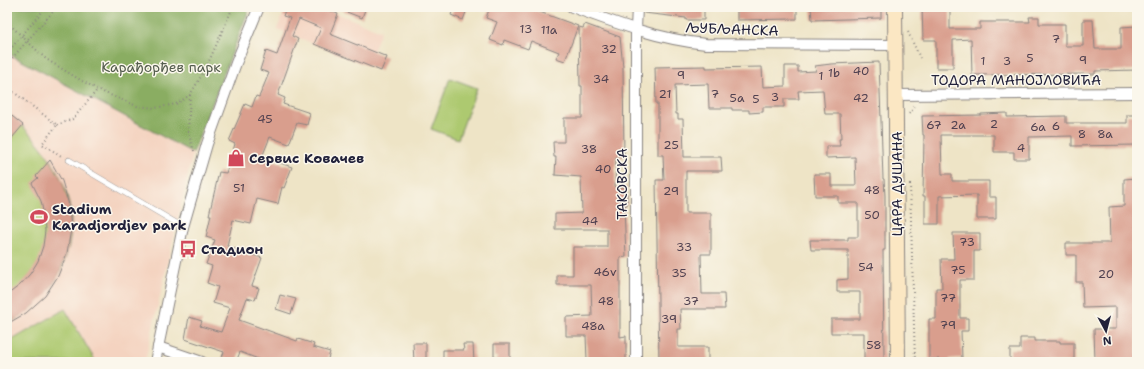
<svg xmlns="http://www.w3.org/2000/svg" width="1144" height="369" viewBox="0 0 1144 369" font-family="'Shantell Sans',sans-serif">
	<style>
		.built { fill: #f4d3c0 }
		.green { fill: #adc96f; stroke: #687655 }
		.forest { fill: #8aad62; stroke: #56684e }
		.building { fill: #d99e8d }
		.lines { fill: none; stroke-linecap: round; stroke-linejoin: round }
		.lane-casing { stroke: #888380; stroke-width: 6 }
		.street-casing { stroke: #888380; stroke-width: 12 }
		.secondary-casing { stroke: #888380; stroke-width: 16 }
		.path { stroke: #888380; stroke-width: 2; stroke-dasharray: 1 3; stroke-linecap: butt }
		.lane { stroke: #fff; stroke-width: 5 }
		.street { stroke: #fff; stroke-width: 10 }
		.secondary { stroke: #fbe7c3; stroke-width: 14 }
		.labels { text-anchor: middle; stroke-width: 3; stroke-linejoin: round; paint-order: stroke }
		.number-label { font-size: 12px; fill: #504150 }
		.street-label { font-size: 14px; fill: #22223b; stroke: #fbf7ec }
		.park-label { font-size: 14px; fill: #535c4d; stroke: #fbf7ec }
		.poi-label { font-size: 14px; font-weight: bold; fill: #22223b; stroke: #fbf7ec; text-anchor: start }
	</style>
	<rect width="100%" height="100%" fill="#fbf7ec"/>
	<filter id="ink" filterUnits="userSpaceOnUse"><feTurbulence type="fractalNoise" baseFrequency=".025" numOctaves="2"/><feDisplacementMap in="SourceGraphic" scale="8" xChannelSelector="R" yChannelSelector="G"/><feConvolveMatrix kernelMatrix="1 2 1 2 8 2 1 2 1" color-interpolation-filters="sRGB"/></filter>
	<filter id="wash" filterUnits="userSpaceOnUse"><feTurbulence type="fractalNoise" baseFrequency=".012" numOctaves="4" result="noise"/><feDisplacementMap in="SourceGraphic" scale="16" xChannelSelector="R" yChannelSelector="G"/><feGaussianBlur stdDeviation="0.9" result="paint"/><feColorMatrix in="noise" values="0 0 0 0 0 0 0 0 0 0 0 0 0 0 0 0 0 1.4 0 .05"/><feComposite in="paint" operator="in"/></filter>
	<g filter="url(#wash)">
		<rect width="100%" height="100%" fill="#eee4c6"/>
		<g class="built">
			<polygon points="286,7 321,7 381,31 373,52 387,57 381,71 277,29"/>
			<polygon points="7,53 193,153 145,362 7,362"/>
		</g>
		<g class="green">
			<polygon points="450,78 477,88 458,139 431,129"/>
			<path d="M 7,112 C 30,131 55,160 65,189 C 84,243 57,299 7,324 Z"/>
			<polygon points="65,309 96,362 7,362 7,343"/>
		</g>
		<polygon class="forest" points="7,7 250,7 193,153 7,53"/>
		<g id="blocks">
			<g class="building">
				<polygon points="286,7 321,7 338,14 330,34 387,57 381,71 314,44 321,28 299,19 292,36 298,39 278,95 285,98 283,104 310,113 307,125 297,123 289,144 270,137 262,157 292,167 284,188 282,187 278,204 257,199 251,224 233,220 227,246 262,258 252,286 259,288 255,300 247,298 239,320 297,341 298,339 314,344 313,347 330,352 327,362 266,362 240,352 236,362 222,357 224,352 185,339 189,317 202,321 200,326 221,332 230,308 213,303 218,287 207,283 212,266 206,264 215,240 206,237 211,215 209,215 219,172 226,173 235,144 229,141 235,127 245,104 252,107 256,96 259,97 262,90 269,73 260,70 266,51 277,55 290,18 283,16"/>
				<polygon points="334,7 366,7 362,18"/>
				<polygon points="454,7 468,7 463,20 451,15"/>
				<polygon points="490,7 526,7 578,26 565,61 556,58 559,52 531,41 528,49 504,40 503,45 490,40 497,22 486,18"/>
				<polygon points="644,7 704,7 704,20 686,20 686,18 644,13"/>
				<polygon points="737,7 797,7 797,19 737,20"/>
				<polygon points="811,7 881,7 881,18 812,20"/>
				<polygon points="922,7 950,7 950,29 980,29 980,22 1030,22 1029,17 1039,17 1039,24 1065,24 1065,46 1083,46 1083,20 1093,20 1095,49 1121,49 1121,27 1137,26 1137,70 1095,71 1095,74 972,75 971,39 953,40 953,68 936,68 936,40 923,40"/>
				<polygon points="585,24 620,37 623,67 624,157 616,157 615,187 627,187 627,205 624,205 626,257 620,258 620,337 626,336 626,360 587,360 586,336 566,336 566,317 592,316 591,285 557,285 557,275 573,275 573,247 607,247 607,229 555,229 555,214 582,213 581,177 555,175 556,157 554,157 553,142 564,142 564,118 582,118 582,86 580,86 579,27 583,28"/>
				<polygon points="879,62 883,179 884,179 885,196 885,250 883,250 884,362 864,362 864,333 831,333 831,319 860,319 860,292 837,292 837,280 848,279 848,250 811,250 810,240 848,240 848,237 858,237 858,203 838,203 838,196 815,196 814,174 831,174 831,186 856,186 855,157 826,158 826,146 840,146 839,139 841,139 840,114 825,114 823,90 798,91 799,99 784,99 784,107 763,107 763,112 749,113 749,110 732,110 732,108 709,108 708,84 675,85 676,114 678,114 678,119 683,119 684,157 721,157 722,171 686,171 686,213 711,213 711,254 701,254 702,294 724,294 725,309 680,309 681,329 678,329 678,347 708,347 708,362 659,362 656,180 664,180 663,155 658,155 658,104 656,104 655,67 706,66 706,68 762,67 763,87 785,86 785,66 798,66 798,72 816,71 815,66 831,64"/>
				<polygon points="7,112 23,125 7,144"/>
				<polygon points="1007,113 1007,117 1066,116 1066,123 1127,123 1127,115 1137,115 1137,145 1072,146 1072,136 1029,137 1029,159 1014,159 1014,152 994,152 994,135 941,135 942,174 952,174 952,181 989,181 989,197 996,197 996,219 977,219 977,195 939,196 939,224 925,224 925,196 923,196 924,135 923,135 922,116 981,115 981,114"/>
				<polygon points="50,160 62,181 69,205 71,229 67,253 58,276 45,296 26,313 7,324 7,295 20,285 30,274 38,261 43,246 45,231 44,216 41,201 32,183 38,178 36,176"/>
				<polygon points="1137,178 1137,362 1095,362 1094,329 1116,329 1116,307 1083,308 1082,282 1076,282 1076,255 1066,255 1066,243 1110,243 1109,207 1124,206 1124,179"/>
				<polygon points="953,233 980,233 980,251 974,251 974,280 960,280 960,318 968,318 968,331 961,331 962,358 950,359 950,362 938,362 939,359 929,359 929,319 936,319 936,288 942,288 941,259 954,259"/>
				<polygon points="280,295 296,299 291,314 276,309"/>
				<polygon points="1020,338 1035,338 1035,341 1060,341 1060,343 1074,343 1074,362 1010,362 1010,349 1020,349"/>
				<polygon points="413,343 426,343 426,362 414,362"/>
				<polygon points="463,344 473,344 474,362 443,362 443,350 464,350"/>
				<polygon points="494,344 510,344 510,362 497,362 497,357 494,357"/>
			</g>
		</g>
	</g>
	<g filter="url(#ink)">
		<use href="#blocks" fill-opacity="0" stroke="#888380" stroke-width="1"/>
		<g class="lines">
			<g class="lane-casing">
				<polyline id="lane" points="69,160 183,227"/>
			</g>
			<g class="street-casing">
				<g id="street">
					<path d="M 572,7 C 615,23 661,40 706,44 L 896,45"/>
					<polyline points="896,95 1137,93"/>
					<polyline points="158,347 202,362"/>
					<polyline points="155,362 183,227 207,144 236,63 259,7"/>
					<polyline points="636,362 636,29 637,7"/>
				</g>
			</g>
			<g class="secondary-casing">
				<polyline id="secondary" points="895,7 898,362"/>
			</g>
			<g class="path">
				<polyline points="7,22 46,59 82,81 105,93 137,106 155,108 176,104 190,95 206,68 233,7"/>
				<polyline points="908,32 920,58"/>
				<polyline points="7,53 46,7"/>
				<polyline points="7,64 57,7"/>
				<polyline points="7,87 57,125 42,144 63,157"/>
				<polyline points="190,95 188,132 194,151"/>
				<polyline points="909,114 916,105"/>
				<polyline points="57,125 73,119 98,89"/>
				<polyline points="910,184 915,362"/>
			</g>
			<use href="#lane" class="lane"/>
			<use href="#street" class="street"/>
			<use href="#secondary" class="secondary"/>
		</g>
	</g>
	<defs>
		<g id="shop-bare" transform="scale(1.38)"><path d="M-5-2.5h2.3a2.7 3.5 0 0 1 5.4 0H5L5.5 6h-11ZM-1.5-2.5h3a1.5 2.3 0 0 0-3 0Z" fill="#d1495b" stroke="#fbf7ec" stroke-width="2.5" paint-order="stroke"/></g>
		<g id="stadium-bare" transform="scale(1.38)"><path d="M0-5a6.5 5 0 1 0 0 10a6.5 5 0 1 0 0-10ZM-3.5-1.8h7v3.6h-7Z" fill="#d1495b" stroke="#fbf7ec" stroke-width="2.5" paint-order="stroke"/></g>
		<g id="bus-bare" transform="scale(1.38)"><path d="M-5-6H5V4H4V6H2V4H-2V6H-4V4H-5ZM-3.5-4V0h7V-4ZM-3.5 1.2v1.5H-2V1.2ZM2 1.2v1.5H3.5V1.2Z" fill="#d1495b" stroke="#fbf7ec" stroke-width="2.5" paint-order="stroke"/></g>
	</defs>
	<g fill-rule="evenodd">
		<use href="#shop-bare" x="236" y="158"/>
		<use href="#stadium-bare" x="39" y="217"/>
		<use href="#bus-bare" x="188" y="249"/>
	</g>
	<g class="labels">
		<g class="number-label">
			<text x="526" y="33">13</text>
			<text x="549" y="34">11a</text>
			<text x="1056" y="43">7</text>
			<text x="609" y="53">32</text>
			<text x="1030" y="62">5</text>
			<text x="1083" y="64">9</text>
			<text x="983" y="65">1</text>
			<text x="1007" y="65">3</text>
			<text x="861" y="75">40</text>
			<text x="834" y="77">1b</text>
			<text x="681" y="79">9</text>
			<text x="821" y="80">1</text>
			<text x="601" y="83">34</text>
			<text x="665" y="98">21</text>
			<text x="715" y="98">7</text>
			<text x="775" y="101">3</text>
			<text x="737" y="102">5a</text>
			<text x="861" y="102">42</text>
			<text x="756" y="103">5</text>
			<text x="265" y="123">45</text>
			<text x="994" y="128">2</text>
			<text x="934" y="129">67</text>
			<text x="958" y="129">2a</text>
			<text x="1056" y="130">6</text>
			<text x="1038" y="131">6a</text>
			<text x="1082" y="138">8</text>
			<text x="1105" y="138">8a</text>
			<text x="671" y="149">25</text>
			<text x="1021" y="152">4</text>
			<text x="589" y="153">38</text>
			<text x="603" y="173">40</text>
			<text x="239" y="192">51</text>
			<text x="872" y="194">48</text>
			<text x="671" y="195">29</text>
			<text x="872" y="219">50</text>
			<text x="590" y="225">44</text>
			<text x="967" y="246">73</text>
			<text x="684" y="251">33</text>
			<text x="866" y="271">54</text>
			<text x="958" y="274">75</text>
			<text x="605" y="276">46v</text>
			<text x="679" y="277">35</text>
			<text x="1106" y="278">20</text>
			<text x="948" y="302">77</text>
			<text x="606" y="305">48</text>
			<text x="691" y="305">37</text>
			<text x="669" y="323">39</text>
			<text x="948" y="329">79</text>
			<text x="593" y="330">48a</text>
			<text x="874" y="349">58</text>
		</g>
		<g class="street-label">
			<text transform="translate(732 29) rotate(2)" y="5">ЉУБЉАНСКА</text>
			<text x="1016" y="85">ТОДОРА МАНОЈЛОВИЋА</text>
			<text transform="translate(622 184) rotate(-90)" y="5">ТАКОВСКА</text>
			<text transform="translate(897 184) rotate(-90)" y="5">ЦАРА ДУШАНА</text>
		</g>
		<g class="park-label">
			<text x="161" y="72">Карађорђев парк</text>
		</g>
		<g class="poi-label">
			<text x="249" y="163">Сервис Ковачев</text>
			<text x="52" y="214">Stadium<tspan x="52" dy="16">Karadjordjev park</tspan></text>
			<text x="201" y="254">Стадион</text>
		</g>
	</g>
	<rect width="1144" height="369" fill="none" stroke="#fbf7ec" stroke-width="24"/>
	<g transform="translate(1106 331) rotate(173)" stroke="#fbf7ec" stroke-width="3" paint-order="stroke">
	<path d="M0-3L7 15L0 10L-7 15Z" fill="#22223b"/>
	<text y="-6" font-size="11" font-weight="bold" text-anchor="middle" fill="#22223b">N</text>
	</g>
</svg>
